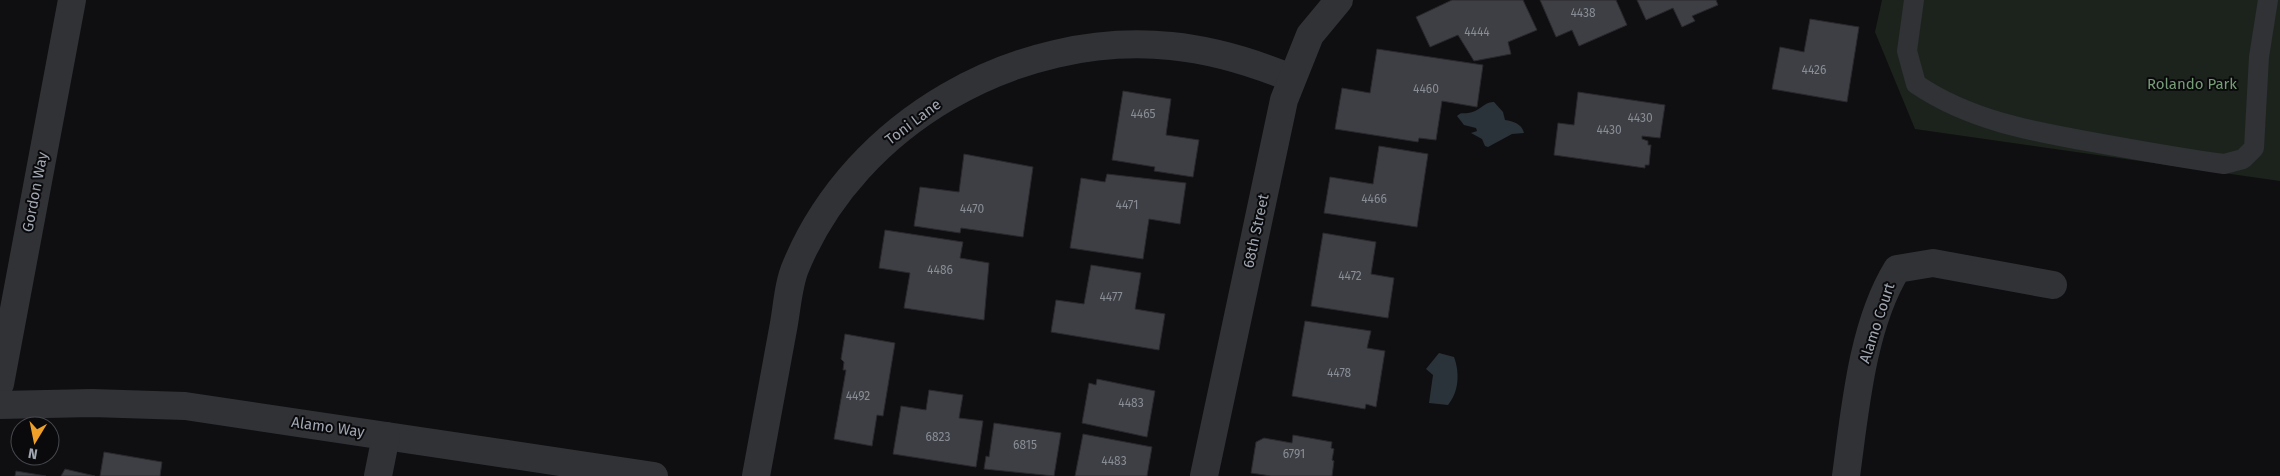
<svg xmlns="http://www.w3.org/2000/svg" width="2280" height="476" viewBox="0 0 2280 476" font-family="'Fira Sans',sans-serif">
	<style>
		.green { fill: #1c231c }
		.water { fill: #293339 }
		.building { fill: #3e3f44; stroke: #29292d }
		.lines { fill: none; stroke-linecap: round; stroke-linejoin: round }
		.lane { stroke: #303236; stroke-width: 20 }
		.street { stroke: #303236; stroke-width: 28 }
		.labels { text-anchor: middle; stroke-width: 4; stroke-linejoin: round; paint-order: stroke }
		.number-label { font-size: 12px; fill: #888d96 }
		.park-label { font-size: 15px; fill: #779d77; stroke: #0a0a0c }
		.street-label { font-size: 15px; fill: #a0a7b2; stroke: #0a0a0c }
	</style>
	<rect width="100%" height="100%" fill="#0f0f11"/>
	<polygon class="green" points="1882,0 2280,0 2280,181 1915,129 1875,32"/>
	<g class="water">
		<path d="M 1494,102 L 1503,112 L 1505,120 C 1513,121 1522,124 1524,133 L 1512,134 L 1488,147 L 1485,146 L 1482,139 L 1471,133 L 1477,131 L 1476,128 L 1464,125 L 1457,116 C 1461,112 1463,114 1468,113 C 1479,112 1485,101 1494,102 Z"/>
		<path d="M 1439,353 L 1454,357 C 1460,373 1459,392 1448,405 L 1429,403 L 1433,375 L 1426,369 Z"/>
	</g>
	<g class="building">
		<polygon points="1452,0 1523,0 1537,30 1508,42 1511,54 1474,61 1458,35 1430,47 1416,17"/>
		<polygon points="1540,0 1616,0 1627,25 1579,46 1572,30 1556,37"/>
		<polygon points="1637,0 1716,0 1718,5 1692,16 1695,21 1682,27 1673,8 1646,20"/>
		<polygon points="1810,19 1859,27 1847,102 1772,89 1780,47 1804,52"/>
		<polygon points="1377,49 1483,65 1477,107 1442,101 1436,140 1419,138 1418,142 1335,129 1342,88 1370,93"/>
		<polygon points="1123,91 1171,99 1166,135 1199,140 1193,177 1154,171 1155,167 1112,160"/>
		<polygon points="1578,92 1665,105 1660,138 1642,136 1642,139 1648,141 1648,145 1651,145 1649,165 1645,165 1645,168 1554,155 1558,123 1574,125"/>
		<polygon points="1379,146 1428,154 1417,227 1324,213 1330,177 1373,184"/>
		<polygon points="964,154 1033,167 1023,237 961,228 960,233 914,226 920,187 959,192"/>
		<polygon points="1107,174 1186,183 1180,224 1149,219 1143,259 1070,248 1081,178 1105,182"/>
		<polygon points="885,230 963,242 960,258 989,263 984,320 904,308 910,273 879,268"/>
		<polygon points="1323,233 1376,242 1371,274 1394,278 1388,318 1311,306"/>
		<polygon points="1091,265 1141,273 1135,309 1165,314 1159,350 1051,332 1056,300 1084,304"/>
		<polygon points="1305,321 1371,331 1367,348 1385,351 1376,407 1366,404 1365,409 1292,396"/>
		<polygon points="845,334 895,343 883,416 877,415 872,446 834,439 846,370 843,370 844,362 841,359"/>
		<polygon points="1097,379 1155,391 1147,437 1082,423 1089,383 1096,385"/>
		<polygon points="929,390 963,395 959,418 983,421 976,467 893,454 901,406 926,410"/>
		<polygon points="994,423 1061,433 1054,476 984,469 986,456 989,457"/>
		<polygon points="1083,434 1152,447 1147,476 1075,476"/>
		<polygon points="1293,435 1332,442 1331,448 1334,449 1332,460 1334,461 1332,476 1271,476 1251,473 1256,442 1264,438 1292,443"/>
		<polygon points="104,452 162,462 160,476 100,476"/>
		<polygon points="65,469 95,476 61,476"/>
		<polygon points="16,471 46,476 15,476"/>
	</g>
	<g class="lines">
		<path class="lane" d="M 1914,0 L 1907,51 L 1916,84 C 1969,120 2030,131 2092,142 C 2136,150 2180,158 2224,164 L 2243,159 L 2254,148 L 2259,57 L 2268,0"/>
		<g class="street">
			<polyline points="0,384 72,0"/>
			<polyline points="0,405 92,403 185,406 654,476"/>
			<polyline points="378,476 386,436"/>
			<path d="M 756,476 C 765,427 774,378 783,329 C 787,309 788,284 796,266 C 856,122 1017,31 1171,46 C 1213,50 1252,62 1291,78"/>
			<polyline points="1204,476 1284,100 1310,35 1339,0"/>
			<path d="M 1846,476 C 1855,410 1862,326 1897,269 L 1933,263 L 2053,285"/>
		</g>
	</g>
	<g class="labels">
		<g class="number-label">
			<text x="1583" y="17">4438</text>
			<text x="1477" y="36">4444</text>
			<text x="1814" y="74">4426</text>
			<text x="1426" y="93">4460</text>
			<text x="1143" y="118">4465</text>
			<text x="1640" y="122">4430</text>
			<text x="1609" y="134">4430</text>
			<text x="1374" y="203">4466</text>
			<text x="1127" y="209">4471</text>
			<text x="972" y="213">4470</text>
			<text x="940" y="274">4486</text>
			<text x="1350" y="280">4472</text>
			<text x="1111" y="301">4477</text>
			<text x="1339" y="377">4478</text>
			<text x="858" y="400">4492</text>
			<text x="1131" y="407">4483</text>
			<text x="938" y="441">6823</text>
			<text x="1025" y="449">6815</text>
			<text x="1294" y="458">6791</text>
			<text x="1114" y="465">4483</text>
		</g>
		<g class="park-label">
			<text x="2192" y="89">Rolando Park</text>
		</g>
		<g class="street-label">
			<text transform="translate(913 122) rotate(-37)" y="5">Toni Lane</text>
			<text transform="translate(35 192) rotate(-79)" y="5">Gordon Way</text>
			<text transform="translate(1256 231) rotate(-78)" y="5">68th Street</text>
			<text transform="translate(1877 323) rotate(-72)" y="5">Alamo Court</text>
			<text transform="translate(328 427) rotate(8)" y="5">Alamo Way</text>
		</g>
	</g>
	<g transform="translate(35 441) rotate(190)"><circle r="24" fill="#0a0a0c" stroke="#46494e"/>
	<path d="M0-4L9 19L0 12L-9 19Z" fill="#efa028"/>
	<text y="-8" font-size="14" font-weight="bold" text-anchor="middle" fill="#a0a7b2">N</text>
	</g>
</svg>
